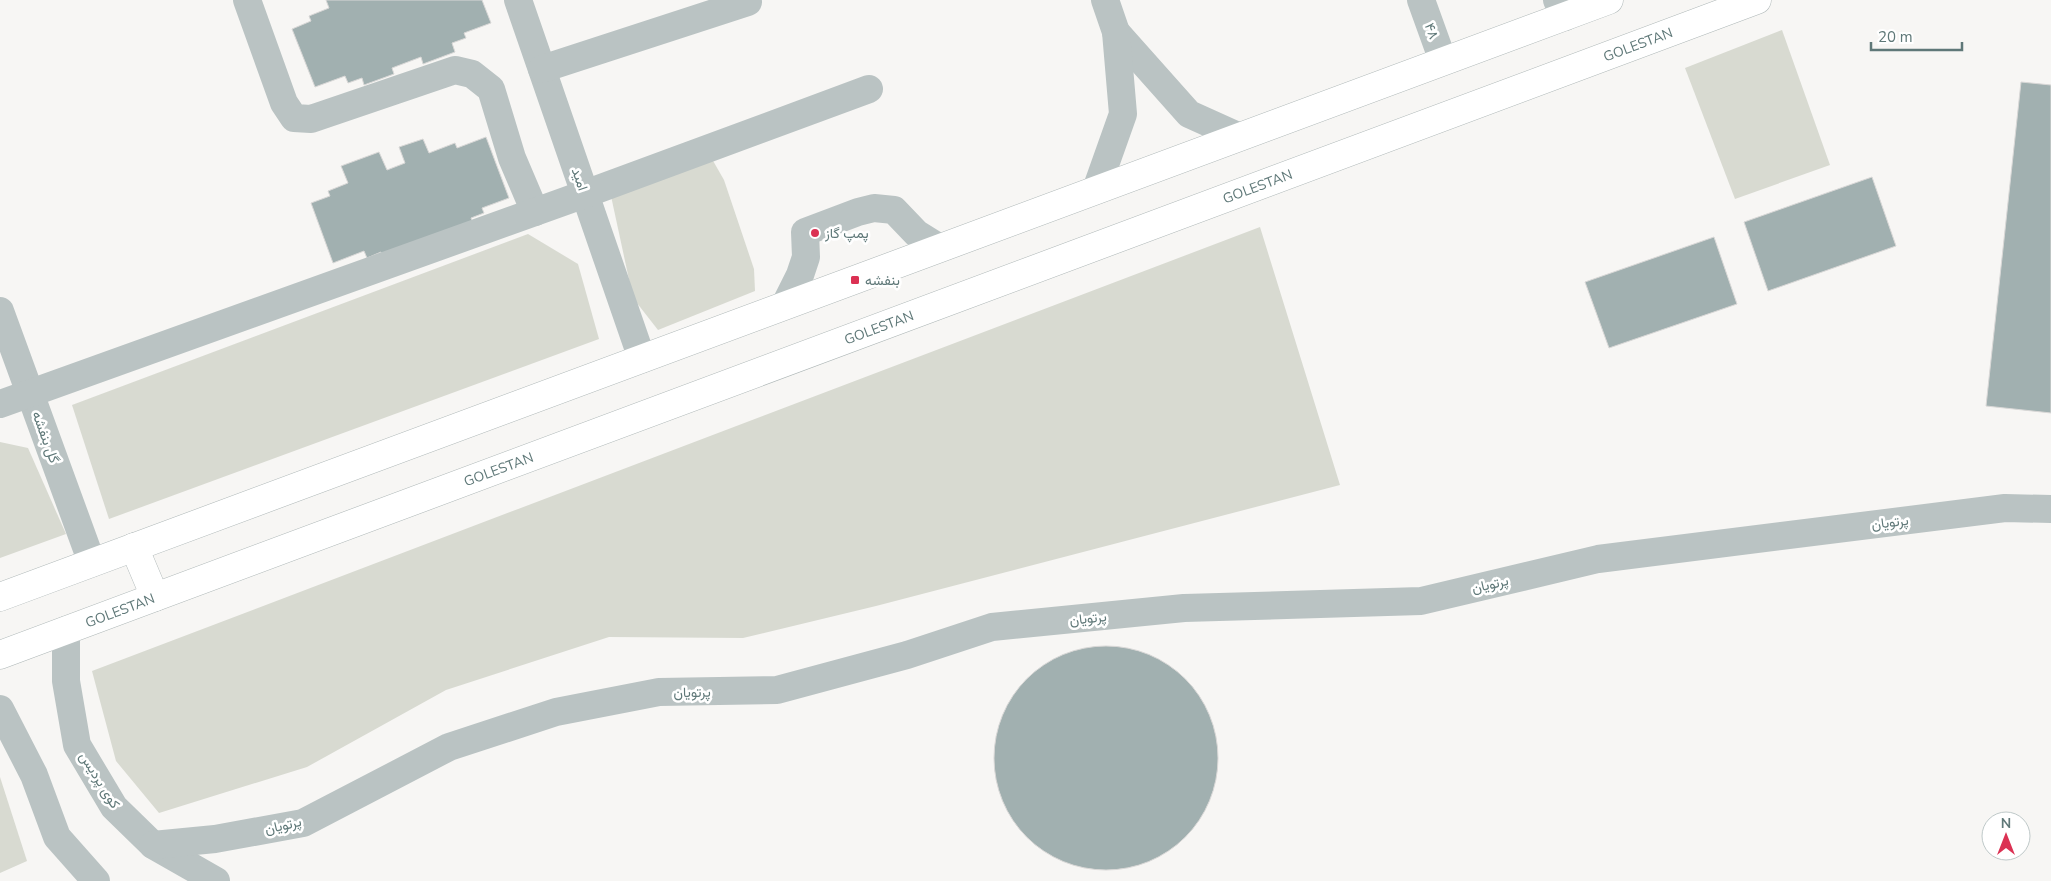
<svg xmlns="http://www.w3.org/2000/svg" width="2051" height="881" viewBox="0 0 2051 881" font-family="'Nunito Sans',Vazirmatn,sans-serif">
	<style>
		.green { fill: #d8dad1 }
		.building { fill: #a1b0b0; stroke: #d9d8d7 }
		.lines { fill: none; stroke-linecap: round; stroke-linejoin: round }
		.major-casing { stroke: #aeb7b7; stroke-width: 29 }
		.minor { stroke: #bac3c3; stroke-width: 28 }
		.major { stroke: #fff; stroke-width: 28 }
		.poi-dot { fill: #db3153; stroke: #fff; stroke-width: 2 }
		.labels { text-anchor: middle; stroke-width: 5; stroke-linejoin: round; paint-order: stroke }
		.street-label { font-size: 14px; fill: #5f7878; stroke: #fff }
		.poi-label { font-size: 14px; fill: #5f7878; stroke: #fff; text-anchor: start }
	</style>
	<rect width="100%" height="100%" fill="#f7f6f4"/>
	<g class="green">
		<polygon points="1782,30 1830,165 1735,199 1685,68"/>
		<polygon points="712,159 724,180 754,269 755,291 658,330 633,298 611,196"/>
		<polygon points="1260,227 1340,485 876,606 743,638 609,637 446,690 307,767 159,813 116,761 92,671"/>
		<polygon points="528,234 578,264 599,339 109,519 72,405"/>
		<polygon points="0,442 28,448 66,534 0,558"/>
		<polygon points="0,777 27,861 0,873"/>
	</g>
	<g class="building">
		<polygon points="326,0 482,0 491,23 464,33 466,38 452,43 455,52 423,64 421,57 392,68 394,74 364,85 362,78 348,83 345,76 315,87 292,29 311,21 309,16 329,8"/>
		<polygon points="2021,82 2051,85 2051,413 1986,406"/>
		<polygon points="486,137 509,198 482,208 484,213 471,218 474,227 383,260 381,252 367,258 364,251 333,263 311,203 330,196 328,191 348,183 341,166 379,152 387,170 405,163 399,147 423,139 429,153 455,143 457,148"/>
		<polygon points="1872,177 1896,246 1768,291 1744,222"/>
		<polygon points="1714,237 1737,304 1609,348 1585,282"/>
		<circle cx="1106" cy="758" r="112"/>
	</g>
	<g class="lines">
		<g class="major-casing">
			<g id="major">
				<polyline points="134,547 155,597"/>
				<polyline points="0,597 1609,0"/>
				<path id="s1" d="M 0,655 L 1757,0"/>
			</g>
		</g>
		<g class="minor">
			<polyline points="247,0 284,103 294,118 311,119 455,70 472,74 491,89 512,158 535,212"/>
			<polyline points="518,0 642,359"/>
			<polyline points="1421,0 1443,61"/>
			<polyline points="1557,0 1565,17"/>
			<polyline points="1116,32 1189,114 1240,137"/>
			<polyline points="542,69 748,2"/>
			<polyline points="1096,190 1123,114 1116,32 1105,0"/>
			<polyline points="785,305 800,275 806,257 805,232 858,212 874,208 894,210 916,233 940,248"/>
			<polyline points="0,311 92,563"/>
			<polyline points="0,404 585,194 869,89"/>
			<polyline points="66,630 66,681 77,745 114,807 153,845 216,881"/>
			<polyline points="0,709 34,775 57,837 96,881"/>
			<polyline points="153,845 215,839 303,823 449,747 556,712 659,692 777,690 907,655 992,627 1184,608 1421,601 1598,559 2005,508 2051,509"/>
		</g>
		<use href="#major" class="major"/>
	</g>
	<g class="poi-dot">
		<circle cx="815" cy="233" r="5"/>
		<rect x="850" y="275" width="10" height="10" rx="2.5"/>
	</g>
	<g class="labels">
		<g class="street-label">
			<text transform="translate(1432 31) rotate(70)" y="5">۴۸</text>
			<text dy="5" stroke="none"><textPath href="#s1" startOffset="1748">GOLESTAN</textPath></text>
			<text transform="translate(580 179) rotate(71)" y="5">امید</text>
			<text dy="5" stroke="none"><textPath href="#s1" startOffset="1342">GOLESTAN</textPath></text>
			<text dy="5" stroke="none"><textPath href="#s1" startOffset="938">GOLESTAN</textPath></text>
			<text transform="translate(46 437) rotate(70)" y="5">گل بنفشه</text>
			<text dy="5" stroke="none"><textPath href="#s1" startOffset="532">GOLESTAN</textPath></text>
			<text transform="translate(1890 522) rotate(-7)" y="5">پرتویان</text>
			<text transform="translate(1490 584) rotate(-13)" y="5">پرتویان</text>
			<text dy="5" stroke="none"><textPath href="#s1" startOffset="128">GOLESTAN</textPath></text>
			<text transform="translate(1088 618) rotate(-6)" y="5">پرتویان</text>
			<text transform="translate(692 692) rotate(-1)" y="5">پرتویان</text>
			<text transform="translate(100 780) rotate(58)" y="5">کوی پردیس</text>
			<text transform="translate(283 825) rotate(-13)" y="5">پرتویان</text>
		</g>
		<g class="poi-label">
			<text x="825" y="238">پمپ گاز</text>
			<text x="865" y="285">بنفشه</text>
		</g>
	</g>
	<g transform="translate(2006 836)"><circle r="24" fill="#ffffff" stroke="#bfc9c9"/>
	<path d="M0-4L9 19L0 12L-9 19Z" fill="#db3153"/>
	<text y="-8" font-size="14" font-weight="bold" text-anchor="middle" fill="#5f7878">N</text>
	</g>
	<path d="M1871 42v8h91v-8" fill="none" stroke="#5f7878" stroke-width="2.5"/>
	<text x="1878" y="42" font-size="15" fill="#5f7878" stroke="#ffffff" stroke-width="4" paint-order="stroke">20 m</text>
</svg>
